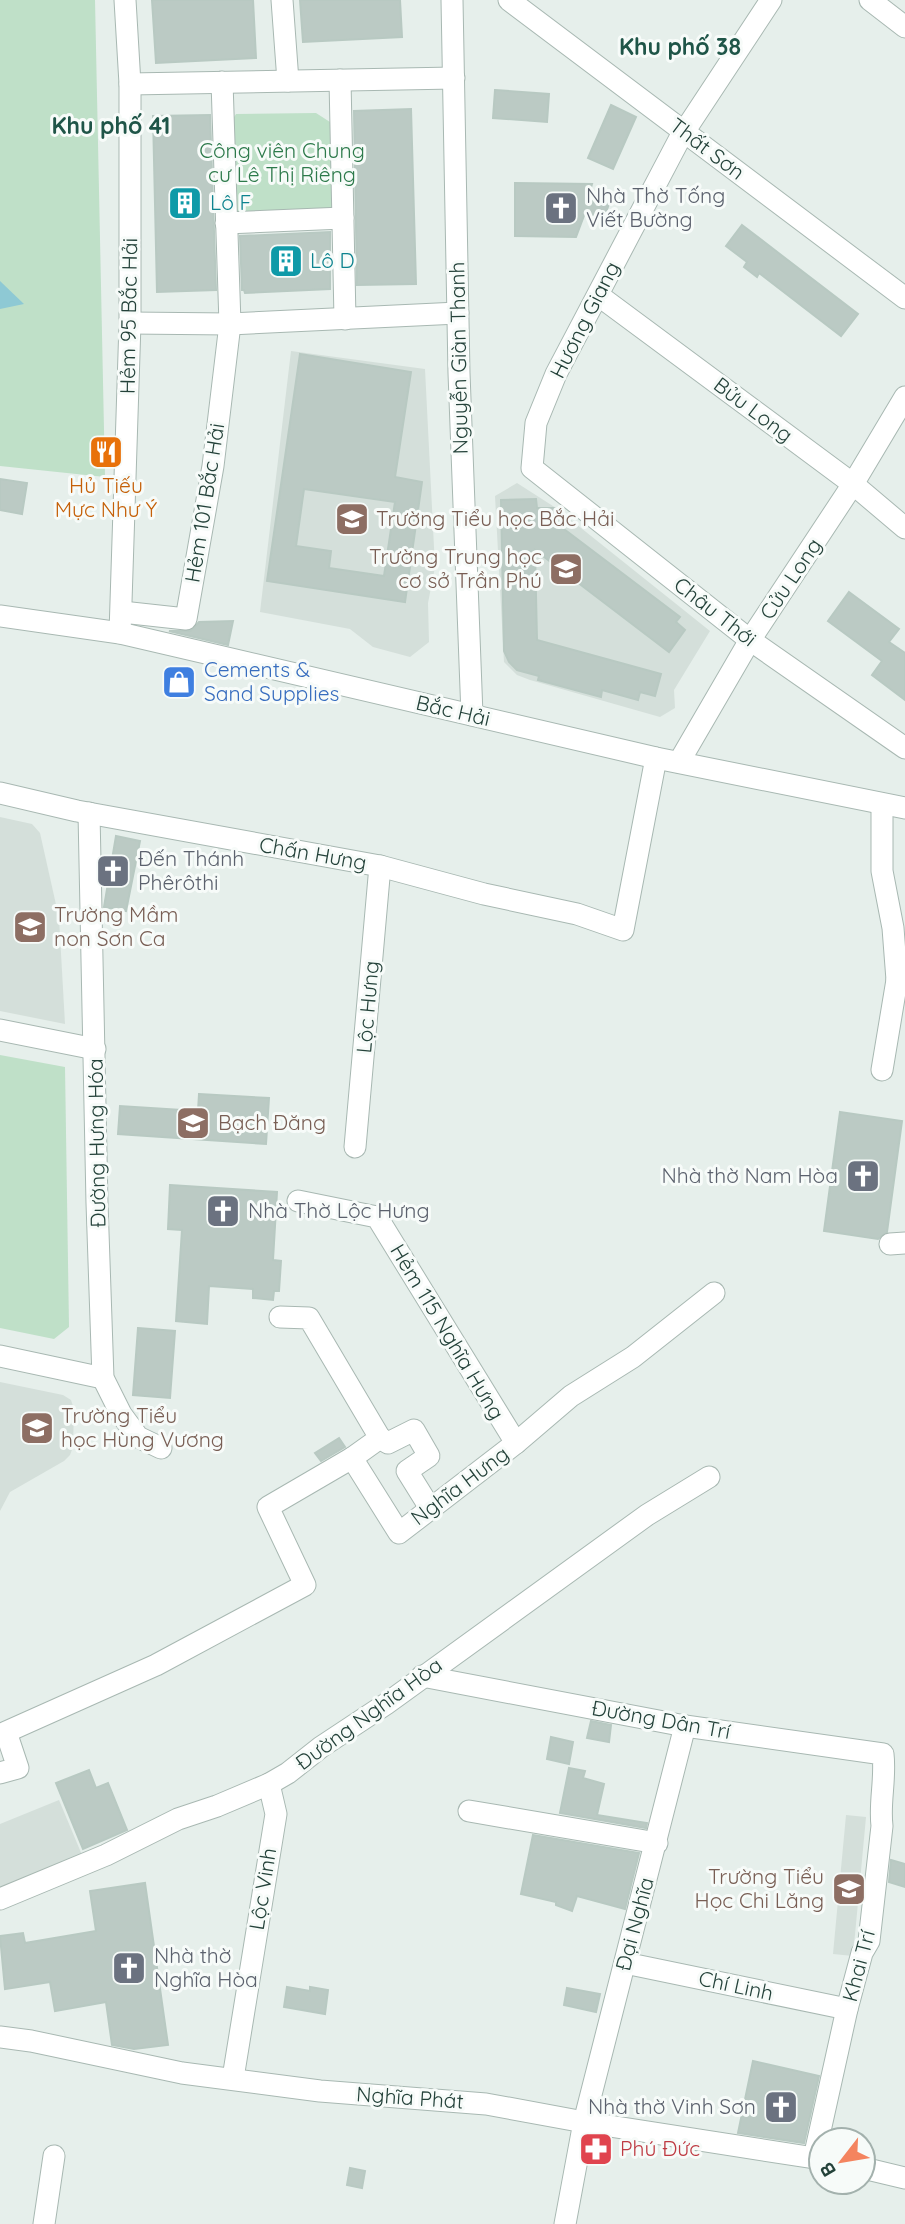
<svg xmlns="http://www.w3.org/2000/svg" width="905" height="2224" viewBox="0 0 905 2224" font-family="Quicksand,sans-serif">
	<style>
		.built { fill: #d4dfda }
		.green { fill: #bfe0c8 }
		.water { fill: #8ec9d4 }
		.building { fill: #bbcac4; stroke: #b8c9c2; stroke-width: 2; fill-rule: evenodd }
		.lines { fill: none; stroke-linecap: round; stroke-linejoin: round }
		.minor-casing { stroke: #a8b8b2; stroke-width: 23 }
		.minor { stroke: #fff; stroke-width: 21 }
		.labels { text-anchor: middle; stroke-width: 6; stroke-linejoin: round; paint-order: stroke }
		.street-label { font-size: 21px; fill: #24423a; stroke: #f7fbf9 }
		.park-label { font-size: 21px; fill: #2d7a4b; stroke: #f7fbf9 }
		.worship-label { font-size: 21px; fill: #5b616d; stroke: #f7fbf9; text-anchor: start }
		.culture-label { font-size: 21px; fill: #0d838f; stroke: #f7fbf9; text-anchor: start }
		.food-label { font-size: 21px; fill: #c56008; stroke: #f7fbf9 }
		.education-label { font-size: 21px; fill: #785e54; stroke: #f7fbf9; text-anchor: start }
		.shop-label { font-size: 21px; fill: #366cbe; stroke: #f7fbf9; text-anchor: start }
		.health-label { font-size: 21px; fill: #be3a42; stroke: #f7fbf9; text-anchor: start }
		.neighbourhood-label { font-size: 23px; font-weight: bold; fill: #1f5548; stroke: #f7fbf9 }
	</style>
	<rect width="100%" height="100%" fill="#e6efeb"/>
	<g class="built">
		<polygon points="291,351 425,369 435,567 428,603 429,642 410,657 373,647 350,629 260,612"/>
		<polygon points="517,483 556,508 710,631 674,690 675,708 660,717 530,680 517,675 504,662 495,496"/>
		<polygon points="0,817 32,824 40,833 59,918 65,1024 0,1011"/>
		<polygon points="0,1382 63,1395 71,1400 74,1409 73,1447 70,1455 64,1461 10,1492 0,1511"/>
		<polygon points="59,1800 82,1855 0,1890 0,1824"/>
		<polygon points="846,1815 866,1817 853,1956 833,1954"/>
	</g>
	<g class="green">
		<polygon points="0,0 95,0 105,477 0,466"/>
		<polygon points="316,113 330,122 335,203 329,211 234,214 228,127 236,114"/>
		<polygon points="0,1055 65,1067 69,1327 54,1339 0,1328"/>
	</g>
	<polygon class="water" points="0,281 24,304 0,309"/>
	<g class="building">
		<polygon points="152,0 253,0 256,58 156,63"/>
		<polygon points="300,0 400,0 402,37 303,42"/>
		<polygon points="495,90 549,94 547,122 493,118"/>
		<polygon points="611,105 636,117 613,169 588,158"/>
		<polygon points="411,109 416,284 357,285 354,111"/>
		<polygon points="210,115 216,290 157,292 153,116"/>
		<polygon points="515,183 592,184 588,198 609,204 604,218 585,213 576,237 515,236"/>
		<polygon points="742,225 858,314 841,336 759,273 757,277 744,267 747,262 726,246"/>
		<polygon points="330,232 330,289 245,293 244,290 242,290 240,236"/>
		<path d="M 300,354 L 411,372 L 395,477 L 422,482 L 405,602 L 267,581 ZM 304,489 L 395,502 L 384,576 L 329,568 L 331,551 L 296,546 Z"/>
		<polygon points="0,479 27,483 22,514 0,510"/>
		<polygon points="536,499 537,508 556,508 556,523 680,617 676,622 685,630 669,652 535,550 537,640 661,674 655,696 640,692 638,700 602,690 601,697 538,680 539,676 517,670 509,662 504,651 501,500"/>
		<polygon points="849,592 899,629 889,642 905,653 905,700 872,675 882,661 828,621"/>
		<polygon points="233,621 228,645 169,631 190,631 199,622"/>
		<polygon points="116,836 140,841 126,911 104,907"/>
		<polygon points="199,1094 269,1098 266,1144 118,1134 120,1106 198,1111"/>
		<polygon points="840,1112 902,1121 887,1232 878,1239 824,1231"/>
		<polygon points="170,1185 277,1192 273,1260 281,1261 279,1291 274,1291 273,1300 253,1298 253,1289 209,1286 207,1324 176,1321 182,1230 168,1229"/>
		<polygon points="138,1328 175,1331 170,1398 133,1395"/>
		<polygon points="339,1438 345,1447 321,1461 315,1453"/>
		<polygon points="591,1721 611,1725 609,1742 587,1738"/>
		<polygon points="551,1737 573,1742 569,1764 547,1759"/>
		<polygon points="569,1768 585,1771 583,1778 604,1784 597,1815 647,1823 646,1828 560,1813"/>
		<polygon points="89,1770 96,1788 108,1783 127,1830 83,1849 56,1783"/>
		<polygon points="533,1835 639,1853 625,1909 577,1896 572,1911 556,1905 556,1902 521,1894"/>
		<polygon points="891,1860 905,1864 905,1887 889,1882"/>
		<polygon points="145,1883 168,2045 134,2049 112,2045 106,2002 55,2011 50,1982 5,1989 0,1936 23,1933 25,1943 96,1931 90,1891"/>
		<polygon points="287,1987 310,1991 310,1987 328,1990 325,2014 284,2007"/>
		<polygon points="567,1988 600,1994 596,2012 564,2005"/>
		<polygon points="753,2061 819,2076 804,2143 738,2133"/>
		<polygon points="350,2168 365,2171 362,2188 347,2185"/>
	</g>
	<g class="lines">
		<g class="minor-casing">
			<g id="minor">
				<polyline points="282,0 288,81"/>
				<polyline points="452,0 459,373 472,715"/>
				<polyline points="509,0 905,298"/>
				<polyline points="771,0 680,138 556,374 536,423 532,468 750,640 905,748"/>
				<polyline points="870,0 905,27"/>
				<polyline points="340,80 345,319"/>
				<polyline points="130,84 454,78"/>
				<polyline points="226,223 343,218"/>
				<polyline points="598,295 853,484 905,528"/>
				<polyline points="130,323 230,324 458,313"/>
				<polyline points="122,612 186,619 213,466 230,324 222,82"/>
				<polyline points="0,616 120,633 656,758 905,808"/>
				<polyline points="120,633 130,323 130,84 125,0"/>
				<polyline points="679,762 750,640 853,484 905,397"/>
				<polyline points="0,793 77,811 380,866 484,894 577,914 623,930 656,758"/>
				<polyline points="882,804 882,871 893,928 897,980 905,982"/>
				<polyline points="89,813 97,1203 103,1378 121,1414 138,1437 161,1448"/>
				<polyline points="0,1030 95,1049"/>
				<polyline points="882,1070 897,980"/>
				<polyline points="355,1147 380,866"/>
				<polyline points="298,1201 377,1217 516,1443"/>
				<polyline points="890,1244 905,1243"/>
				<polyline points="280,1317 309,1318 380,1438 352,1458"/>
				<polyline points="0,1356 103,1378"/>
				<polyline points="380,1438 388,1443 414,1430 429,1456 407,1471 430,1508"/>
				<path d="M 422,1676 L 685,1726 L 883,1754 C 886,1779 879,1802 882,1826 L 869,1941 L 862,1953 L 847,2009 L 814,2158"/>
				<polyline points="0,1773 18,1768 6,1732 156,1665 305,1585 268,1507 352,1458 399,1533 516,1443 571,1396 633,1357 714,1293"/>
				<polyline points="469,1811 657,1843"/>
				<polyline points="0,1899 106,1855 178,1819 217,1806 269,1784 288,1773 321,1747 386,1704 647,1515 709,1477"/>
				<polyline points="625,1963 847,2009"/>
				<polyline points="0,2037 31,2041 182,2073 320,2091 486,2104 584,2122 821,2159"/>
				<polyline points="233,2078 276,1814 269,1784"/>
				<polyline points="863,2168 905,2178"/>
				<polyline points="44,2224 54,2156"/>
				<polyline points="565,2224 584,2122 685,1726"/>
			</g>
		</g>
		<use href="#minor" class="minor"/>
	</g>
	<defs>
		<g id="building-square" transform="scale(1.75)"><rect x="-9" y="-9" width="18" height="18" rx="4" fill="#0f9aa8" stroke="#f7fbf9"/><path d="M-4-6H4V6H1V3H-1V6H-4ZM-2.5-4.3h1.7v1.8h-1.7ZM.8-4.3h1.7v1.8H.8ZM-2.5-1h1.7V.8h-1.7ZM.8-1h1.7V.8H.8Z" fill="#fff"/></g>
		<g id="church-square" transform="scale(1.75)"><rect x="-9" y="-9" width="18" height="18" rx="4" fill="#6b7280" stroke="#f7fbf9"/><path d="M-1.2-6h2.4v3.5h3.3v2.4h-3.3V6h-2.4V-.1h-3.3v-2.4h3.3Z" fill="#fff"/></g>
		<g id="restaurant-square" transform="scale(1.75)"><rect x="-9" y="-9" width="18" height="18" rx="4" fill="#e8710a" stroke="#f7fbf9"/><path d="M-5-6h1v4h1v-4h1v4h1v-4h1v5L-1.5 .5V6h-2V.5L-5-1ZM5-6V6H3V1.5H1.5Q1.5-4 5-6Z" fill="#fff"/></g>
		<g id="school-square" transform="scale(1.75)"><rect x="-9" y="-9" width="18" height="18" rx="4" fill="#8d6e63" stroke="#f7fbf9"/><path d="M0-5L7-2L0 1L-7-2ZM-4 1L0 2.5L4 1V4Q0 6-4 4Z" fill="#fff"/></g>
		<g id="shop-square" transform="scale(1.75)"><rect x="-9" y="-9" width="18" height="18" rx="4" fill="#3f7fe0" stroke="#f7fbf9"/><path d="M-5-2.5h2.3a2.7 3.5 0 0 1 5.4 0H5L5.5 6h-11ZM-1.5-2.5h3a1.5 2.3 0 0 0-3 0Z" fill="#fff"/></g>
		<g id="pharmacy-square" transform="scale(1.75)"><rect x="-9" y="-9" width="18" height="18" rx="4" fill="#e0444e" stroke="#f7fbf9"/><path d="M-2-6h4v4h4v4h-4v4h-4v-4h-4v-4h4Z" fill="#fff"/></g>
	</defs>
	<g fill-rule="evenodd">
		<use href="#building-square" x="185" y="203"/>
		<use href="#church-square" x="561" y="208"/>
		<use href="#building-square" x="286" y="261"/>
		<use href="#restaurant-square" x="106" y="452"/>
		<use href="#school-square" x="352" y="519"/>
		<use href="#school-square" x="566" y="569"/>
		<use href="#shop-square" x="179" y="682"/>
		<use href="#church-square" x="113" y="871"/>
		<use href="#school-square" x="30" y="927"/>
		<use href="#school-square" x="193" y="1123"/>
		<use href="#church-square" x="863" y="1176"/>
		<use href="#church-square" x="223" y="1211"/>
		<use href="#school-square" x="37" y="1428"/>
		<use href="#school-square" x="849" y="1889"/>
		<use href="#church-square" x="129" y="1968"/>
		<use href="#church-square" x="781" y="2107"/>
		<use href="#pharmacy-square" x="596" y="2149"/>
	</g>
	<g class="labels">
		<g class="street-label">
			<text transform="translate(707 149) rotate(37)" y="7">Thất Sơn</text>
			<text transform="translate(129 316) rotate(-89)" y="7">Hẻm 95 Bắc Hải</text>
			<text transform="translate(585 320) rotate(-63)" y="7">Hương Giang</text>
			<text transform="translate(459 358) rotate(-91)" y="7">Nguyễn Giàn Thanh</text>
			<text transform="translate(753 410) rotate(37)" y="7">Bửu Long</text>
			<text transform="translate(205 503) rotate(-81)" y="7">Hẻm 101 Bắc Hải</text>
			<text transform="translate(791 579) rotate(-56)" y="7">Cửu Long</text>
			<text transform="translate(715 612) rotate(38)" y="7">Châu Thới</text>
			<text transform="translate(453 711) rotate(13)" y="7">Bắc Hải</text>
			<text transform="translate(313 854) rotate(10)" y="7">Chấn Hưng</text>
			<text transform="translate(368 1007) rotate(-85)" y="7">Lộc Hưng</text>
			<text transform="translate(97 1143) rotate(-91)" y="7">Đường Hưng Hóa</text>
			<text transform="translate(447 1332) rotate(59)" y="7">Hẻm 115 Nghĩa Hưng</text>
			<text transform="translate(460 1486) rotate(-37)" y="7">Nghĩa Hưng</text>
			<text transform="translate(369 1714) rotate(-36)" y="7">Đường Nghĩa Hòa</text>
			<text transform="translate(661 1720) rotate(10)" y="7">Đường Dân Trí</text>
			<text transform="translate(263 1889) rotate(-81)" y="7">Lộc Vinh</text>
			<text transform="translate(635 1924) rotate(-75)" y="7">Đại Nghĩa</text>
			<text transform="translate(859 1966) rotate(-75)" y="7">Khai Trí</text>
			<text transform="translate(736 1986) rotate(12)" y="7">Chí Linh</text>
			<text transform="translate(410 2098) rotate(4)" y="7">Nghĩa Phát</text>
		</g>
		<g class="park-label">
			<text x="282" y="158">Công viên Chung<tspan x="282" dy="24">cư Lê Thị Riêng</tspan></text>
		</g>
		<g class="worship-label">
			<text x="586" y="203">Nhà Thờ Tống<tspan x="586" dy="24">Viết Bường</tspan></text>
			<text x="138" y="866">Đến Thánh<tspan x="138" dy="24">Phêrôthi</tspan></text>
			<text x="838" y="1183" text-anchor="end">Nhà thờ Nam Hòa</text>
			<text x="248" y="1218">Nhà Thờ Lộc Hưng</text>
			<text x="154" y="1963">Nhà thờ<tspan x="154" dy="24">Nghĩa Hòa</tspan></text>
			<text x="756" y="2114" text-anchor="end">Nhà thờ Vinh Sơn</text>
		</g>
		<g class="culture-label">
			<text x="210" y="210">Lô F</text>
			<text x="310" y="268">Lô D</text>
		</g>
		<g class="food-label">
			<text x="106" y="493">Hủ Tiếu<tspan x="106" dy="24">Mực Như Ý</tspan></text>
		</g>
		<g class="education-label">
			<text x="376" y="526">Trường Tiểu học Bắc Hải</text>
			<text x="542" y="564" text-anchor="end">Trường Trung học<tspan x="542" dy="24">cơ sở Trần Phú</tspan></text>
			<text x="54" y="922">Trường Mầm<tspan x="54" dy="24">non Sơn Ca</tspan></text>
			<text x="218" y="1130">Bạch Đăng</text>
			<text x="61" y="1423">Trường Tiểu<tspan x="61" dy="24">học Hùng Vương</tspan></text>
			<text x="824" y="1884" text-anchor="end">Trường Tiểu<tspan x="824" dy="24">Học Chi Lăng</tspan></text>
		</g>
		<g class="shop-label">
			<text x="204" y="677">Cements &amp;<tspan x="204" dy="24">Sand Supplies</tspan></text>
		</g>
		<g class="health-label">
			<text x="620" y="2156">Phú Đức</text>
		</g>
		<g class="neighbourhood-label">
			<text x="680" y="55">Khu phố 38</text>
			<text x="111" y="134">Khu phố 41</text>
		</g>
	</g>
	<g transform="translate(842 2161) rotate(239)"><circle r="33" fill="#f7fbf9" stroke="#a3b1ad" stroke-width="2"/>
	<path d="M0-5L12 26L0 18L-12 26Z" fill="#f4845f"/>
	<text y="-10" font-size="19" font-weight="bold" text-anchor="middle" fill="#24423a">B</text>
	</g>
</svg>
